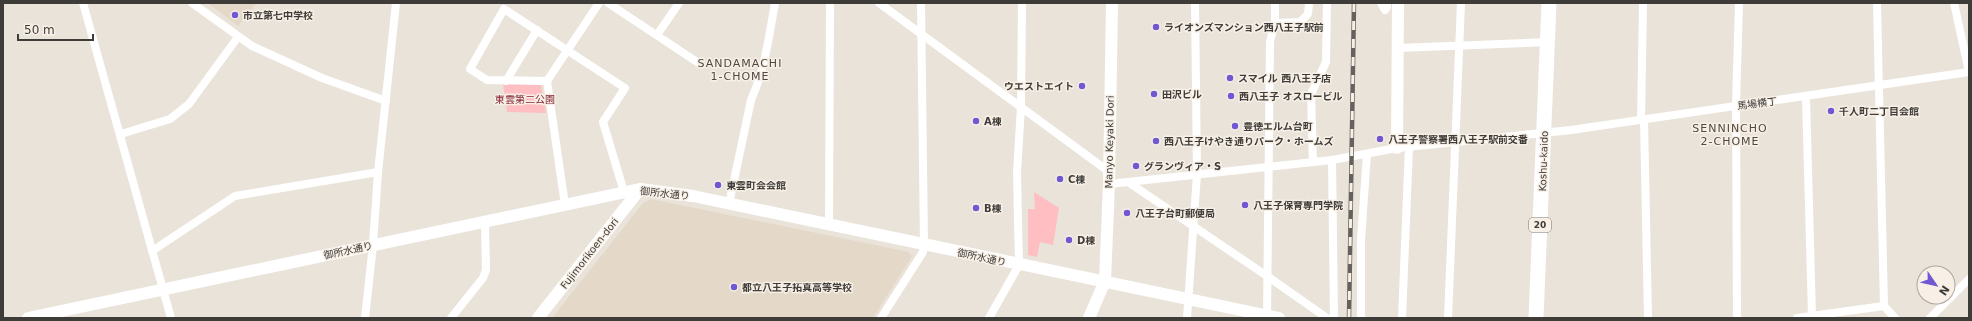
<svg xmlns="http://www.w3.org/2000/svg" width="1972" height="321" viewBox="0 0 1972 321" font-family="'DejaVu Sans','Noto Sans JP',sans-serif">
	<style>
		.built { fill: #e4d8c8 }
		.park { fill: #febec2 }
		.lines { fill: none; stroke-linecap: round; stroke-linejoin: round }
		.street { stroke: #fff; stroke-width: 8 }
		.secondary { stroke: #fff; stroke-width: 12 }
		.highway { stroke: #fff; stroke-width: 15 }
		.rail-casing { stroke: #65625d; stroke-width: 4.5 }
		.rail { stroke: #f8f0e7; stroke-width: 3; stroke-dasharray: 9; stroke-linecap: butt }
		.poi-dot { fill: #6f58d1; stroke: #f8f0e7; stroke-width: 1.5 }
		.labels { text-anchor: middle; stroke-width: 3; stroke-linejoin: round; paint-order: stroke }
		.shield { fill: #f8f0e7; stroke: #76726c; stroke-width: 1 }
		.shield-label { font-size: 9px; font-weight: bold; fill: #3e3c38 }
		.poi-label { font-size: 10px; font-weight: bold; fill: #3e3c38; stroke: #f8f0e7; text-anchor: start }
		.park-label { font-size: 10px; fill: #842635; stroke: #f8f0e7 }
		.street-label { font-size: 10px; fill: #3e3c38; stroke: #f8f0e7 }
		.neighbourhood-label { font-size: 11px; letter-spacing: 1px; fill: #4f4942; stroke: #f8f0e7 }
	</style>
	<rect width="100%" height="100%" fill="#eae3da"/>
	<g class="built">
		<polygon points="208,3 256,3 238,26"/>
		<polygon points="651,199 909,252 912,256 873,318 552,318 643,203"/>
	</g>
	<g class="park">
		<polygon points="503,84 541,85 546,113 507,112"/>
		<polygon points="1034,192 1059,208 1053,245 1040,242 1037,257 1028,255 1028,209 1035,209"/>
	</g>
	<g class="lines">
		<g class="street">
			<polyline points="83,3 171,318"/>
			<polyline points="192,3 252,46 322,78 386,101"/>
			<polyline points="608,3 700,64"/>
			<polyline points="879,3 1108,171"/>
			<polyline points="1381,3 1385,10 1387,7 1387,3"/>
			<polyline points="1877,3 1884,306 1895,318"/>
			<polyline points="1954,3 1969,72"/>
			<polyline points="1275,23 1300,22 1308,14 1309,3"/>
			<polyline points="657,35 679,3"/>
			<polyline points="1398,48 1548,42"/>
			<polyline points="506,81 537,30"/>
			<polyline points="547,81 487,80 470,69 504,9 625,88 603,122 624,192"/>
			<polyline points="1806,97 1812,316"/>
			<polyline points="1644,119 1648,318"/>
			<polyline points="1641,120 1643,3"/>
			<polyline points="121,134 170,119 189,104 238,37"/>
			<polyline points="1332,160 1334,318"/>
			<polyline points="1313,162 1311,94 1326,62 1327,3"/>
			<polyline points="1128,182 1332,160 1397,148 1571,130 1969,72"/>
			<polyline points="1109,184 1128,182 1267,276 1327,318"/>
			<path d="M 729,204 L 751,100 C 765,69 769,36 775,3"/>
			<polyline points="565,205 547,81 599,3"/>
			<polyline points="829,225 830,3"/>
			<polyline points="152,251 235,196 378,172"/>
			<polyline points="365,318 373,245 378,172 396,3"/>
			<polyline points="451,318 483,278 486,270 485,222"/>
			<polyline points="881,318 923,252 924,245 921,3"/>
			<polyline points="989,318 1019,265 1017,173 1021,107 1022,3"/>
			<polyline points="1187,318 1197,174 1195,3"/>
			<polyline points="1267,318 1270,41 1275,23 1275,3"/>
			<polyline points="1361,318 1361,240 1367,154"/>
			<polyline points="1402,318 1409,147"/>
			<polyline points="1448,318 1461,3"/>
			<polyline points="1737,318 1736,105 1739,3"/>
			<polyline points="1797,318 1884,306"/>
			<polyline points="1930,318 1969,279"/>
		</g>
		<g class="secondary">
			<polyline points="1397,148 1398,3"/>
			<polyline points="28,318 640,189 693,196 1279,318"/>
			<polyline points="538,318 640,189"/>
			<polyline points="1089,318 1105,281 1109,184 1112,3"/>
		</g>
		<polyline class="highway" points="1536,318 1549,3"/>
		<g class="rail-casing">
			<polyline id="rail" points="1349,318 1354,3"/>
		</g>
		<use href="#rail" class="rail"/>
	</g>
	<g class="poi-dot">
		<circle cx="235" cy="15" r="4"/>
		<circle cx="1156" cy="27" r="4"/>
		<circle cx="1230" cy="78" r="4"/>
		<circle cx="1082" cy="86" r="4"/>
		<circle cx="1154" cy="94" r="4"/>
		<circle cx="1231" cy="96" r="4"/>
		<circle cx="1831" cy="111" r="4"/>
		<circle cx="976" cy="121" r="4"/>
		<circle cx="1235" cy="126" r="4"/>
		<circle cx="1380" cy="139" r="4"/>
		<circle cx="1156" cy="141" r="4"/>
		<circle cx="1136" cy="166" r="4"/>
		<circle cx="1060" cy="179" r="4"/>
		<circle cx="718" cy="185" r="4"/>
		<circle cx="1245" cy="205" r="4"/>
		<circle cx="976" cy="208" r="4"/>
		<circle cx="1127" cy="213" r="4"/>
		<circle cx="1069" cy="240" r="4"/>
		<circle cx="734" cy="287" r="4"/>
	</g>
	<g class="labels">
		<rect class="shield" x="1529" y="218" width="22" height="14" rx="3"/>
		<g class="shield-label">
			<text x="1540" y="228">20</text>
		</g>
		<g class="poi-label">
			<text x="243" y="19">市立第七中学校</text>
			<text x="1164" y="31">ライオンズマンション西八王子駅前</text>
			<text x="1238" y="82">スマイル 西八王子店</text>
			<text x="1074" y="90" text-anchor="end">ウエストエイト</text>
			<text x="1162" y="98">田沢ビル</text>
			<text x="1239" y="100">西八王子 オスロービル</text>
			<text x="1839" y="115">千人町二丁目会館</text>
			<text x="984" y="125">A棟</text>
			<text x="1243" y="130">豊徳エルム台町</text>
			<text x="1388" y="143">八王子警察署西八王子駅前交番</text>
			<text x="1164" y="145">西八王子けやき通りパーク・ホームズ</text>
			<text x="1144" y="170">グランヴィア・S</text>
			<text x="1068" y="183">C棟</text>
			<text x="726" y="189">東雲町会会館</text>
			<text x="1253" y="209">八王子保育専門学院</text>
			<text x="984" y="212">B棟</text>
			<text x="1135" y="217">八王子台町郵便局</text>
			<text x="1077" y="244">D棟</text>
			<text x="742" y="291">都立八王子拓真高等学校</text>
		</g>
		<g class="park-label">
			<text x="525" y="103">東雲第二公園</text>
		</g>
		<g class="street-label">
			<text transform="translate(1757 103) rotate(-7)" y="4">馬場横丁</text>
			<text transform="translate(1109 142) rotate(-89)" y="4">Manyo Keyaki Dori</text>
			<text transform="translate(1543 161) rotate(-88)" y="4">Koshu-kaido</text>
			<text transform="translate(665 193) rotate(6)" y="4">御所水通り</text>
			<text transform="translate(348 250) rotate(-12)" y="4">御所水通り</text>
			<text transform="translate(589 253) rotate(-52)" y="4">Fujimorikoen-dori</text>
			<text transform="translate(982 257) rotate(12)" y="4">御所水通り</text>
		</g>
		<g class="neighbourhood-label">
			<text x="740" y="67">SANDAMACHI<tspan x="740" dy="13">1-CHOME</tspan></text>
			<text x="1730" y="132">SENNINCHO<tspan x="1730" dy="13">2-CHOME</tspan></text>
		</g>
	</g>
	<rect width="1972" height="321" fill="none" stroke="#3e3c38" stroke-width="8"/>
	<g transform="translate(1936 285) rotate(124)"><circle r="19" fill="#f8f0e7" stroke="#aea8a1"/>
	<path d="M0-3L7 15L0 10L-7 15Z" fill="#6f58d1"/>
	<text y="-6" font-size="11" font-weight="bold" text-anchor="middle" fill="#3e3c38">N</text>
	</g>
	<path d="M18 34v6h75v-6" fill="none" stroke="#3e3c38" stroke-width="2"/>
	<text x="24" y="34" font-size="12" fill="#3e3c38" stroke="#f8f0e7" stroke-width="3" paint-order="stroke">50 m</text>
</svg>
